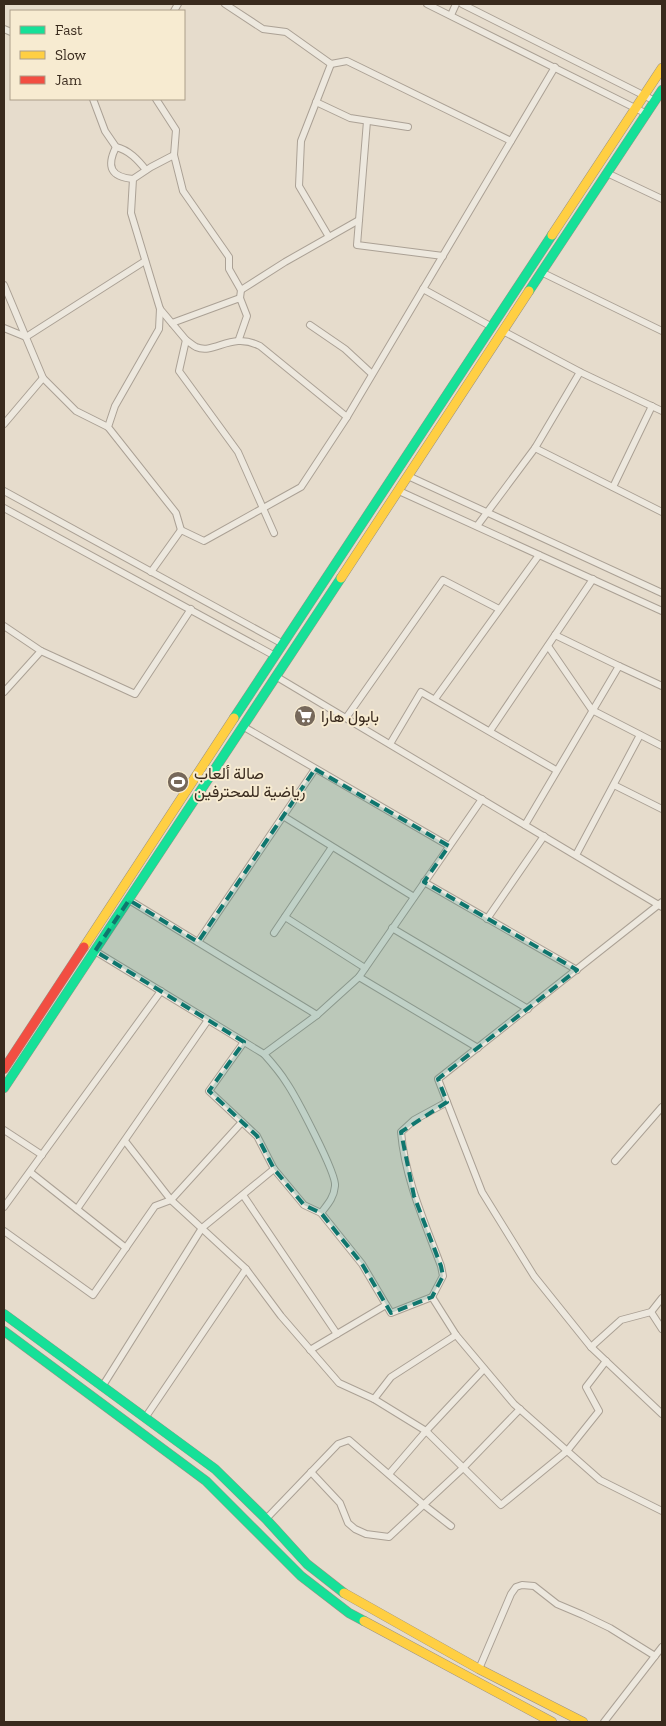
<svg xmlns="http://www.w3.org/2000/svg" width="666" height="1726" viewBox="0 0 666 1726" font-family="'Zilla Slab',Vazirmatn,serif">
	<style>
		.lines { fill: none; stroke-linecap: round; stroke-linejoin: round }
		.street-casing { stroke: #aba195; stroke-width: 8 }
		.fast-casing { stroke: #9a9185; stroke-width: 10 }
		.slow-casing { stroke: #9a9185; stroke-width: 10 }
		.jam-casing { stroke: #9a9185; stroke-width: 10 }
		.street { stroke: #ede8de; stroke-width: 6 }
		.fast { stroke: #16e098; stroke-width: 9 }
		.slow { stroke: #ffcf43; stroke-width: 9 }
		.jam { stroke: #f24e42; stroke-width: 9 }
		.marked { fill: #0f766e; fill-opacity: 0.2; stroke: #0f766e; stroke-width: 4; stroke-dasharray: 10 6; stroke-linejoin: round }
		.labels { text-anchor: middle; stroke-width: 4; stroke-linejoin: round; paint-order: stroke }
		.poi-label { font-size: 16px; fill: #392a1d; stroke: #f7ebd1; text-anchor: start }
	</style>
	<rect width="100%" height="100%" fill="#e6dccc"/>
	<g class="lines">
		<g class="street-casing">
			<g id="street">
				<polyline points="225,4 263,29 286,32 331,64 347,61 511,141"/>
				<polyline points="427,4 647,114"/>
				<polyline points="462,4 655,101"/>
				<polyline points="174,11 178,4"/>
				<polyline points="451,15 456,4"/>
				<polyline points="4,29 11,32"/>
				<path d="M 93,99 L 105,131 L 116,147 C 129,150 138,160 146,170"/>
				<polyline points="156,99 176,130 174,155 151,167 133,179 131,213 160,309 186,340"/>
				<polyline points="316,102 350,118 408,127"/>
				<polyline points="367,121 357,245 443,256"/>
				<path d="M 116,147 C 106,167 111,177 133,179"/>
				<polyline points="174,155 183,191 229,257 229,269 241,290 240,298"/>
				<polyline points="607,173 662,199"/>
				<polyline points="329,237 299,186 301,141 331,64"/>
				<polyline points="541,272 662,331"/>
				<polyline points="4,285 43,378 76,411 108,427"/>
				<polyline points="423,289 492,327"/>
				<polyline points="241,290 285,262 359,220"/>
				<polyline points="160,309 159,329 115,406 108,427 176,513 181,530"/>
				<polyline points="172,323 240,298 247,316 239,339"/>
				<polyline points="310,325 345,349 372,374"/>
				<polyline points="4,328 26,337 145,261"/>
				<polyline points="503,331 580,372 662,411"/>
				<polyline points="4,424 43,378"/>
				<polyline points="535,448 662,512"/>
				<polyline points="408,476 662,593"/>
				<polyline points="613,487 652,406"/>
				<polyline points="4,491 283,644"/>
				<polyline points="399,491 662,611"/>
				<polyline points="4,508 275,656"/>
				<polyline points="477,526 535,448 580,372"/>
				<path d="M 274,533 L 238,452 L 179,371 L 186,340 C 189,342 192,345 196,347 C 215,355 231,331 260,346 L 347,417"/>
				<polyline points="151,572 181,530 204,541 301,487 347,417 555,67"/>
				<polyline points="4,626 41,651"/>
				<polyline points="555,635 619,666"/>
				<polyline points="548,646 592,710 662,746"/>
				<polyline points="277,677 662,907"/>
				<polyline points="4,692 41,651 135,694 191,609"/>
				<polyline points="435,699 539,555"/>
				<polyline points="346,718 443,580 499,609"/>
				<polyline points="244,727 449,846"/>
				<polyline points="490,731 593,579"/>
				<polyline points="390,744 421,692 556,770"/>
				<polyline points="614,785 662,809"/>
				<polyline points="283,816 414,897"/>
				<polyline points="525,825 619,666 662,686"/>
				<polyline points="576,855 640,735"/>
				<polyline points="424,882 577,970"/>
				<polyline points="129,900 317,1015"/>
				<polyline points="662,902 438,1079 482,1192 534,1276 591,1347 662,1414"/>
				<polyline points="285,917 365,968"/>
				<polyline points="487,919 544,836"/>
				<polyline points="392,928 528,1009"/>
				<polyline points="274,933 332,847"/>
				<polyline points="198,942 315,769"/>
				<polyline points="95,951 264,1054 317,1015 359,977 482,799"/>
				<polyline points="359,977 478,1048"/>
				<polyline points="244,1042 209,1091 257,1136 274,1169 304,1205 321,1213 362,1264 391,1313 432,1297 456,1335 514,1404 600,1480 662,1511"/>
				<path d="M 264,1054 C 272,1063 280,1072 286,1082 C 295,1095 337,1174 335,1186 C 334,1198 327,1205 321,1213"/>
				<polyline points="242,1122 171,1200 246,1269 281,1316 339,1383 374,1399 426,1431 501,1505 567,1451 599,1411 586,1387 606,1361"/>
				<polyline points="4,1130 42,1155"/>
				<polyline points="615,1161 662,1107"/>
				<polyline points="30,1172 126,1248"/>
				<polyline points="243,1195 337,1334"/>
				<polyline points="4,1207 161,991"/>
				<polyline points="77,1209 208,1020"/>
				<polyline points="4,1231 93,1295 155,1206 171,1200 125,1141"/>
				<path d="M 432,1297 L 443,1276 L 441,1266 C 425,1223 405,1179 401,1132 L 414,1120 L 447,1102"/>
				<polyline points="651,1312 662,1329"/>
				<polyline points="591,1347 621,1320 651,1312 662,1298"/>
				<polyline points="310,1350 386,1305"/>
				<polyline points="102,1387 202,1228 274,1169"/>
				<polyline points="374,1399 391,1377 456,1335"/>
				<polyline points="145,1418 246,1269"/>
				<polyline points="311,1472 340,1503 348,1523 355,1529 366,1534 389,1537 463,1468 520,1409"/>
				<polyline points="389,1474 426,1431 484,1369"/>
				<polyline points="266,1519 338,1444 349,1440 424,1505 451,1526"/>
				<polyline points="479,1669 511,1594 516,1587 522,1585 534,1586 557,1604 583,1615 610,1628 655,1656"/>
				<polyline points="604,1722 662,1647"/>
			</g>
		</g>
		<g class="fast-casing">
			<g id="fast">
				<polyline points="529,291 662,90"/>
				<polyline points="234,718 552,235"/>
				<polyline points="4,1088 341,578"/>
				<polyline points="4,1314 215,1469 266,1519 307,1564 344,1593"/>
				<polyline points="4,1331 206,1481 301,1576 349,1613 364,1621"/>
			</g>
		</g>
		<g class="slow-casing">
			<g id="slow">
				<polyline points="552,235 662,68"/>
				<polyline points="341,578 529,291"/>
				<polyline points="84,947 234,718"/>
				<polyline points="344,1593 479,1669 583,1722"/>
				<polyline points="364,1621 552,1722"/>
			</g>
		</g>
		<g class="jam-casing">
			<polyline id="jam" points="4,1069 84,947"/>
		</g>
		<use href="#street" class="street"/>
		<use href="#fast" class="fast"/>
		<use href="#slow" class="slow"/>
		<use href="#jam" class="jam"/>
	</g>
	<path class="marked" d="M 315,769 L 449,846 L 424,882 L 577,970 L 438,1079 L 447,1102 L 401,1132 L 414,1196 L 441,1266 L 443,1276 L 432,1297 L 391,1313 L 362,1264 L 321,1213 L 304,1205 L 274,1169 L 257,1136 L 209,1091 L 244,1042 L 95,951 L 129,900 L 198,942 Z"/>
	<defs>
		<g id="supermarket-disc" transform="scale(1.125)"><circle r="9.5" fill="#76685a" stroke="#f7ebd1"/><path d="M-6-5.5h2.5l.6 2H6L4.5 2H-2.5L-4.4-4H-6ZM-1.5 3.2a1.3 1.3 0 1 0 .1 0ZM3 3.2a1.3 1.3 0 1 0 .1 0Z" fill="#fff"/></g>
		<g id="stadium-disc" transform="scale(1.125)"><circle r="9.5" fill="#76685a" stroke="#f7ebd1"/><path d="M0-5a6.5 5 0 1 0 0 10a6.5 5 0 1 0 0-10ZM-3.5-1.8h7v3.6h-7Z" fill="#fff"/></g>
	</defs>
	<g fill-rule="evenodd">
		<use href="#supermarket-disc" x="305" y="716"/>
		<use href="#stadium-disc" x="178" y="782"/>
	</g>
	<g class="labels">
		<g class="poi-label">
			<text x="321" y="722">بابول هارا</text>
			<text x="194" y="779">صالة ألعاب<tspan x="194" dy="18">رياضية للمحترفين</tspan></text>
		</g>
	</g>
	<rect width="666" height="1726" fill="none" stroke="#392a1d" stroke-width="10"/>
	<rect x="10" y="10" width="175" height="90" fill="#f7ebd1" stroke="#ab9e89"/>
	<rect x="20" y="26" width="25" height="8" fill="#16e098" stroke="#ab9e89"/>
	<text x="55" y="35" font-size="15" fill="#392a1d">Fast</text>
	<rect x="20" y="51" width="25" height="8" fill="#ffcf43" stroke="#ab9e89"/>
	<text x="55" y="60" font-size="15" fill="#392a1d">Slow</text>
	<rect x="20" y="76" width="25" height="8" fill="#f24e42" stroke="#ab9e89"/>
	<text x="55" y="85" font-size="15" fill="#392a1d">Jam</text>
</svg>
